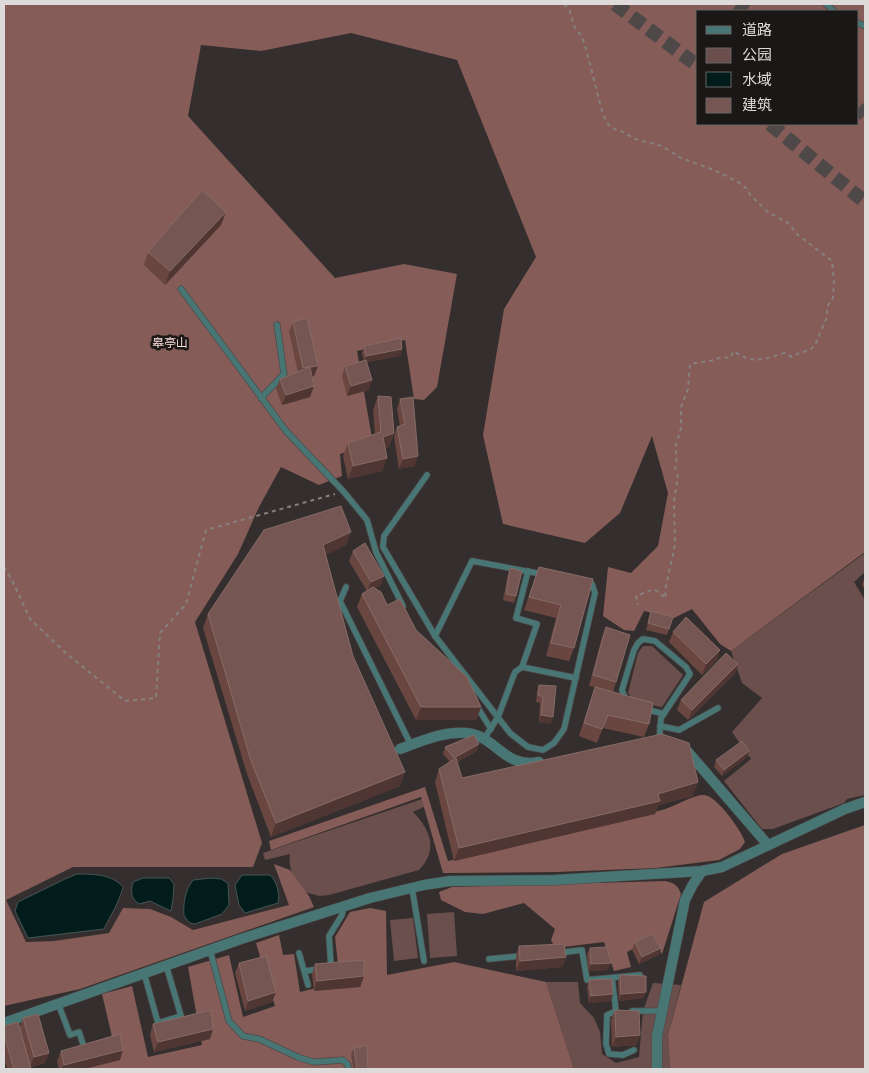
<svg xmlns="http://www.w3.org/2000/svg" width="869" height="1073" viewBox="0 0 869 1073" font-family="Figtree,'Noto Sans SC',sans-serif">
	<style>
		.green { fill: #6a4f4c }
		.forest { fill: #855c57; fill-rule: evenodd }
		.water { fill: #021c1c; stroke: #455 }
		.lines { fill: none; stroke-linecap: round; stroke-linejoin: round }
		.trunk-tunnel { stroke: #4e4948; stroke-width: 14; stroke-dasharray: 14 7; stroke-linecap: butt }
		.service-casing { stroke: #4f4a49; stroke-width: 7 }
		.minor-casing { stroke: #4f4a49; stroke-width: 11 }
		.path { stroke: #868180; stroke-width: 2; stroke-dasharray: 4 4; stroke-linecap: butt }
		.service { stroke: #477675; stroke-width: 5.5 }
		.minor { stroke: #477675; stroke-width: 10 }
		.wall { fill: #6a4641 }
		.shaded-wall { fill: #4f3633 }
		.building { fill: #765652; stroke: #866b67 }
		.labels { text-anchor: middle; stroke-width: 5; stroke-linejoin: round; paint-order: stroke }
		.park-label { font-size: 12px; fill: #f7d9d5; stroke: #1a1717 }
	</style>
	<rect width="100%" height="100%" fill="#342f2e"/>
	<g class="green">
		<polygon points="865,553 865,572 854,582 865,600 865,795 847,799 844,803 773,829 762,829 724,781 751,759 732,732 762,698 742,683 731,651"/>
		<polygon points="643,646 652,646 683,675 662,707 635,702 628,693 638,653"/>
		<path d="M 425,798 L 428,805 L 413,812 C 430,829 439,850 419,870 L 329,895 L 319,896 L 301,891 C 294,880 288,868 290,854 L 265,860 L 263,853 Z"/>
		<polygon points="454,912 457,956 430,958 427,914"/>
		<polygon points="413,918 418,958 394,961 390,920"/>
		<polygon points="546,982 578,982 580,1003 594,1018 600,1032 602,1054 616,1063 639,1057 643,1011 653,983 681,985 668,1035 670,1069 574,1069"/>
	</g>
	<g class="forest">
		<path d="M 4,4 L 865,4 L 865,552 L 731,651 L 720,644 L 692,609 L 674,618 L 644,611 L 634,631 L 624,630 L 603,616 L 608,567 L 631,573 L 658,546 L 668,493 L 652,436 L 620,513 L 585,543 L 503,524 L 483,435 L 504,309 L 536,257 L 457,60 L 351,33 L 261,51 L 201,45 L 188,116 L 335,278 L 404,264 L 457,274 L 437,387 L 424,400 L 414,399 L 405,340 L 357,351 L 373,444 L 340,454 L 342,476 L 319,485 L 281,467 L 259,507 L 238,554 L 195,622 L 262,843 L 253,867 L 73,867 L 6,900 L 26,942 L 54,941 L 109,933 L 123,908 L 150,909 L 171,917 L 193,930 L 289,905 L 274,864 L 290,870 L 309,896 L 314,907 L 80,989 L 4,1006 ZM 698,11 L 858,11 L 858,124 L 698,124 Z"/>
		<path d="M 425,787 L 448,861 C 519,844 591,828 662,810 C 674,807 694,794 704,795 C 716,795 742,831 745,842 L 740,849 L 719,860 L 656,868 L 556,872 L 443,873 L 421,797 L 271,850 L 269,841 Z"/>
		<polygon points="865,825 865,1069 670,1069 668,1035 704,902 782,854"/>
		<path d="M 665,881 C 674,883 678,885 681,894 L 662,954 L 653,939 L 627,952 L 631,967 L 614,971 L 604,942 L 555,948 L 551,940 L 555,929 L 524,903 L 483,914 L 465,912 L 441,900 L 439,892 L 452,887 Z"/>
		<polygon points="370,908 386,911 387,975 454,962 546,982 574,1069 78,1069 117,1058 102,994 132,986 148,1057 202,1045 188,967 229,955 243,1017 275,1006 256,943 279,935 283,955 294,954 300,992 340,982 335,937 350,912"/>
	</g>
	<g class="water">
		<path d="M 77,874 C 93,874 112,874 123,887 C 119,903 111,914 104,929 L 28,938 L 15,911 L 18,902 L 65,879 Z"/>
		<path d="M 242,875 L 270,875 C 277,882 280,893 278,903 L 245,913 L 239,905 L 235,885 Z"/>
		<path d="M 143,878 L 169,878 L 174,884 L 173,899 L 171,911 L 150,901 L 139,904 C 130,898 131,891 133,882 Z"/>
		<path d="M 211,878 L 221,879 L 228,883 L 229,905 L 222,914 L 195,924 L 190,923 L 184,916 C 183,903 185,891 193,880 Z"/>
	</g>
	<g class="lines">
		<g class="trunk-tunnel">
			<polyline points="615,4 698,66"/>
			<polyline points="737,4 746,11"/>
			<polyline points="858,108 865,115"/>
			<polyline points="770,124 865,202"/>
		</g>
		<g class="service-casing">
			<g id="service">
				<polyline points="826,4 834,11"/>
				<polyline points="858,23 865,26"/>
				<polyline points="181,289 286,431 344,492 367,520 376,552 403,606"/>
				<polyline points="261,398 284,374 277,325"/>
				<polyline points="427,475 384,536 383,547 435,636 510,733 528,747 543,750 554,743 564,729 595,593 592,584 586,583"/>
				<polyline points="346,587 340,601 411,745"/>
				<polyline points="435,636 472,561 542,574"/>
				<polyline points="522,667 537,624 516,618 528,571"/>
				<polyline points="626,701 622,690 634,650 638,643 643,639 655,641 686,667 690,674 661,718 659,742"/>
				<polyline points="476,705 491,729"/>
				<polyline points="645,709 664,714"/>
				<polyline points="660,726 679,730 718,708"/>
				<polyline points="484,739 498,717 515,672 522,667 576,678"/>
				<polyline points="412,888 424,961"/>
				<polyline points="210,950 229,1021 243,1036 259,1039 300,1058 314,1062 343,1060 348,1065 348,1069"/>
				<polyline points="299,953 308,985"/>
				<polyline points="558,953 582,950 587,980 640,975"/>
				<polyline points="489,959 521,956"/>
				<polyline points="329,968 331,967 329,936 342,915 344,906"/>
				<polyline points="305,971 320,969"/>
				<polyline points="144,973 158,1023 181,1016 166,965"/>
				<polyline points="612,978 616,1011 607,1015 606,1044 609,1054 623,1055 634,1050"/>
				<polyline points="58,1003 70,1035 79,1032 84,1047"/>
				<polyline points="632,1011 662,1011"/>
			</g>
		</g>
		<g class="minor-casing">
			<g id="minor">
				<path d="M 400,749 C 422,741 443,731 467,733 C 496,736 504,769 539,762"/>
				<polyline points="682,749 688,752 768,845"/>
				<polyline points="4,1023 241,939 370,898 424,885 450,881 554,880 702,871 722,867 845,809 865,802"/>
				<polyline points="657,1069 657,1036 685,900 692,886 702,871"/>
			</g>
		</g>
		<g class="path">
			<path d="M 564,4 L 570,11 L 574,26 L 582,37 L 586,49 L 602,111 L 607,123 L 614,129 L 621,131 L 635,139 L 662,146 L 681,158 L 714,170 L 738,182 L 747,189 L 750,195 L 768,212 L 788,223 L 798,235 L 832,261 L 834,281 L 833,298 L 827,307 L 827,317 L 815,345 L 809,351 L 801,352 L 792,357 L 784,353 C 765,359 752,365 734,351 L 730,358 L 721,357 L 715,360 L 690,364 L 688,389 L 681,407 L 681,428 L 675,449 L 677,457 L 675,467 L 678,477 L 674,501 L 675,545 L 665,590 L 666,598 L 654,589 L 636,596 L 638,605"/>
			<polyline points="4,567 12,580 30,619 67,654 125,701 156,698 160,633 186,604 206,530 335,494"/>
		</g>
		<use href="#service" class="service"/>
		<use href="#minor" class="minor"/>
	</g>
	<g class="wall">
		<polygon points="221,225 165,285 144,265 148,252"/>
		<polygon points="293,322 318,366 314,376 312,377 310,397 282,405 276,389 280,379 298,372 289,332"/>
		<polygon points="364,346 402,349 400,356 367,362 369,390 347,396 342,376 345,366 364,361 362,353"/>
		<polygon points="378,396 394,433 389,447 385,448 387,458 382,471 348,479 343,456 348,443 375,434 373,410"/>
		<polygon points="400,399 415,466 399,469 394,437 397,427 400,426 397,409"/>
		<polygon points="264,530 346,545 325,555 353,656 400,786 271,837 247,774 203,628 208,614"/>
		<polygon points="353,551 381,586 375,588 387,605 416,630 481,707 476,720 416,720 357,607 362,594 367,591 349,561"/>
		<polygon points="539,567 593,579 574,648 569,661 546,656 556,618 524,610"/>
		<polygon points="510,568 516,596 514,603 503,600 508,574"/>
		<polygon points="865,575 865,590 862,585"/>
		<polygon points="651,611 669,629 667,635 646,630"/>
		<polygon points="606,627 616,682 613,692 649,724 644,737 603,728 597,743 579,736 595,687 589,686 602,637"/>
		<polygon points="673,632 720,650 717,660 702,675 669,642"/>
		<polygon points="738,664 735,674 688,720 677,710 681,700"/>
		<polygon points="539,685 551,724 539,722 540,703 536,702 537,692"/>
		<polygon points="445,747 477,751 457,762 462,778 693,796 658,805 655,814 454,861 435,782 439,769 450,762 443,754"/>
		<polygon points="749,751 747,757 722,776 714,767 716,760"/>
		<polygon points="635,942 661,948 659,955 639,964 632,949"/>
		<polygon points="519,946 566,957 562,967 516,971 516,956"/>
		<polygon points="590,948 608,970 588,971 587,954"/>
		<polygon points="239,963 276,992 272,1002 245,1011 235,973"/>
		<polygon points="315,964 364,976 360,987 314,991 312,974"/>
		<polygon points="620,975 646,992 643,998 619,1001 618,982"/>
		<polygon points="589,980 613,994 611,1001 589,1003 587,987"/>
		<polygon points="615,1010 640,1035 636,1045 612,1047 611,1020"/>
		<polygon points="23,1018 49,1053 45,1063 31,1067 31,1069 7,1069 4,1058 4,1026 19,1028"/>
		<polygon points="153,1024 210,1039 154,1052 150,1035"/>
		<polygon points="354,1048 368,1069 353,1069 351,1054"/>
		<polygon points="61,1051 120,1060 84,1069 59,1069 57,1061"/>
	</g>
	<g class="shaded-wall">
		<polygon points="226,212 221,225 165,285 170,271"/>
		<polygon points="402,349 400,356 364,363 366,356"/>
		<polygon points="318,366 314,376 300,378 303,368"/>
		<polygon points="372,380 369,390 347,396 351,386"/>
		<polygon points="314,386 310,397 282,405 286,395"/>
		<polygon points="394,433 389,447 378,450 383,437"/>
		<polygon points="418,456 415,466 399,469 403,459"/>
		<polygon points="387,458 382,471 348,479 353,466"/>
		<polygon points="351,532 346,545 318,559 323,545"/>
		<polygon points="384,576 381,586 367,592 371,582"/>
		<polygon points="720,650 717,660 702,675 706,664"/>
		<polygon points="738,664 735,674 688,720 692,710"/>
		<polygon points="421,707 481,707 476,720 416,720"/>
		<polygon points="541,715 553,717 551,724 539,722"/>
		<polygon points="608,715 603,728 597,743 602,729"/>
		<polygon points="479,744 477,751 452,764 454,758"/>
		<polygon points="749,751 747,757 722,776 724,770"/>
		<polygon points="405,772 400,786 271,837 276,823"/>
		<polygon points="698,782 693,796 658,805 655,814 454,861 459,848"/>
		<polygon points="661,948 659,955 639,964 642,957"/>
		<polygon points="566,957 562,967 516,971 520,961"/>
		<polygon points="611,963 608,970 588,971 591,964"/>
		<polygon points="364,976 360,987 314,991 317,981"/>
		<polygon points="276,992 272,1002 245,1011 248,1001"/>
		<polygon points="646,992 643,998 619,1001 621,994"/>
		<polygon points="613,994 611,1001 589,1003 591,996"/>
		<polygon points="213,1029 210,1039 154,1052 158,1042"/>
		<polygon points="640,1035 636,1045 612,1047 616,1037"/>
		<polygon points="123,1050 120,1060 84,1069 62,1069 64,1065"/>
		<polygon points="49,1053 45,1063 30,1067 34,1057"/>
	</g>
	<g class="building">
		<polygon points="202,190 226,212 170,271 148,252"/>
		<polygon points="307,318 318,366 303,368 293,322"/>
		<polygon points="401,338 402,349 366,356 364,346"/>
		<polygon points="366,360 372,380 351,386 345,366"/>
		<polygon points="310,367 314,386 286,395 280,379"/>
		<polygon points="378,396 391,397 394,433 383,437 387,458 353,466 348,443 381,432"/>
		<polygon points="413,397 418,456 403,459 397,427 405,424 400,399"/>
		<polygon points="341,506 351,532 323,545 353,656 405,772 276,823 251,761 208,614 264,530"/>
		<polygon points="365,543 384,576 371,582 353,551"/>
		<polygon points="539,567 593,579 574,648 551,643 561,605 529,597"/>
		<polygon points="510,568 522,571 516,596 506,594"/>
		<polygon points="373,587 381,592 387,605 400,599 416,630 467,677 481,707 421,707 362,594"/>
		<polygon points="651,611 673,617 669,629 648,623"/>
		<polygon points="686,617 720,650 706,664 673,632"/>
		<polygon points="606,627 630,635 616,682 593,675"/>
		<polygon points="726,653 738,664 692,710 681,700"/>
		<polygon points="539,685 556,686 553,717 541,715 543,697 538,695"/>
		<polygon points="595,687 653,703 649,724 608,715 602,729 584,723"/>
		<polygon points="662,734 689,743 698,782 658,794 660,801 459,848 439,769 456,758 462,778"/>
		<polygon points="474,735 479,744 454,758 445,747"/>
		<polygon points="742,741 749,751 724,770 716,760"/>
		<polygon points="652,934 661,948 642,957 635,942"/>
		<polygon points="564,944 566,957 520,961 519,946"/>
		<polygon points="607,947 611,963 591,964 590,948"/>
		<polygon points="266,956 276,992 248,1001 239,963"/>
		<polygon points="364,960 364,976 317,981 315,964"/>
		<polygon points="620,975 646,976 646,992 621,994"/>
		<polygon points="612,979 613,994 591,996 589,980"/>
		<polygon points="211,1010 213,1029 158,1042 153,1024"/>
		<polygon points="615,1010 639,1011 640,1035 616,1037"/>
		<polygon points="38,1014 49,1053 34,1057 23,1018"/>
		<polygon points="18,1022 31,1069 14,1069 4,1035 4,1026"/>
		<polygon points="120,1034 123,1050 64,1065 61,1051"/>
		<polygon points="367,1045 368,1069 357,1069 354,1048"/>
	</g>
	<g class="labels">
		<g class="park-label">
			<text x="170" y="347">皋亭山</text>
		</g>
	</g>
	<rect width="869" height="1073" fill="none" stroke="#dedad9" stroke-width="10"/>
	<rect x="696" y="10" width="162" height="115" fill="#1a1717" stroke="#686565"/>
	<rect x="706" y="26" width="25" height="8" fill="#477675" stroke="#686565"/>
	<text x="742" y="35" font-size="15" fill="#dedad9">道路</text>
	<rect x="706" y="48" width="25" height="15" fill="#6a4f4c" stroke="#686565"/>
	<text x="742" y="60" font-size="15" fill="#dedad9">公园</text>
	<rect x="706" y="72" width="25" height="15" fill="#021c1c" stroke="#686565"/>
	<text x="742" y="85" font-size="15" fill="#dedad9">水域</text>
	<rect x="706" y="98" width="25" height="15" fill="#765652" stroke="#686565"/>
	<text x="742" y="110" font-size="15" fill="#dedad9">建筑</text>
</svg>
